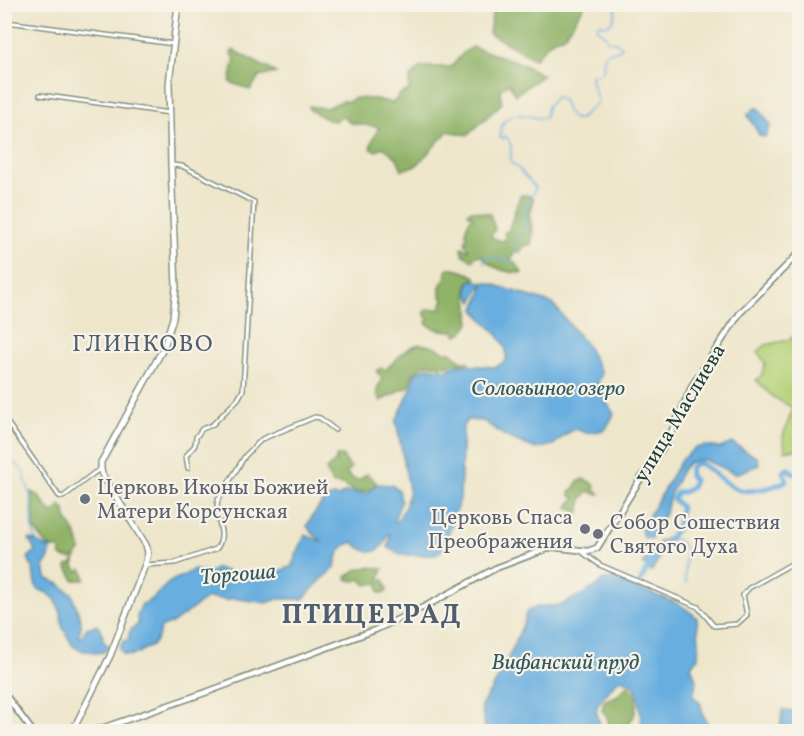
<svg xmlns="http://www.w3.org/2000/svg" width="804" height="736" viewBox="0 0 804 736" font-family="Vollkorn,serif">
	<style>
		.green { fill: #b5d177; stroke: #6a8756; stroke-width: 1.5 }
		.forest { fill: #90b368; stroke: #58784e; stroke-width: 1.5 }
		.water { fill: #68aedf; stroke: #44768a; stroke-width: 1.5 }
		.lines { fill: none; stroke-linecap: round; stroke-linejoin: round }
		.stream { stroke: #68aedf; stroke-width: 1.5 }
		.river { stroke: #68aedf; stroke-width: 5 }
		.minor-casing { stroke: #869280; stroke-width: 6 }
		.tertiary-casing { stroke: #869280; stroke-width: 8 }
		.secondary-casing { stroke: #869280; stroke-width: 8 }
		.minor { stroke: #fff; stroke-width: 3 }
		.tertiary { stroke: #fff; stroke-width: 4.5 }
		.secondary { stroke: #fff; stroke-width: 5 }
		.worship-dot { fill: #6b7280; stroke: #f7f3e8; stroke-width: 2 }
		.labels { text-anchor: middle; stroke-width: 4.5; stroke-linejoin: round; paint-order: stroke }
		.street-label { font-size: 21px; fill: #1f3d34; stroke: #f7f3e8 }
		.worship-label { font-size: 21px; fill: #5b616d; stroke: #f7f3e8; text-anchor: start }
		.water-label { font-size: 22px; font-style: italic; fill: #31595f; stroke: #f7f3e8 }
		.quarter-label { font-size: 24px; letter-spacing: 1.5px; fill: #505e6d; stroke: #f7f3e8 }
		.district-label { font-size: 27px; font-weight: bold; letter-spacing: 1.5px; fill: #505e6d; stroke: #f7f3e8 }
	</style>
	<rect width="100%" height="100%" fill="#f7f3e8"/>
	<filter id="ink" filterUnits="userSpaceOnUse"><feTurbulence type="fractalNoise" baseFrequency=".0167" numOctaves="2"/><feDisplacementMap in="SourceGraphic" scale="12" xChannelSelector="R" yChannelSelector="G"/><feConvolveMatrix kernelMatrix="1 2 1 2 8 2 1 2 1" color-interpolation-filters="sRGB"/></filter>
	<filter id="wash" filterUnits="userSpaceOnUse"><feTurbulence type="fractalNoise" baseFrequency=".008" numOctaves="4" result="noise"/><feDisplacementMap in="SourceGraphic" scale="24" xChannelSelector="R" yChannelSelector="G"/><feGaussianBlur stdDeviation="1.35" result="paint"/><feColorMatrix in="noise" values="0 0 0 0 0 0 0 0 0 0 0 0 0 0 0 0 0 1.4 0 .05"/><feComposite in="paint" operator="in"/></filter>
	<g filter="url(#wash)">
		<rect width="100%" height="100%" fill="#eee6cb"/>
		<polygon class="green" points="799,333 799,448 797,449 785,451 783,436 793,408 773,397 756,380 762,375 765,363 758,352 766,345 788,340"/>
		<g class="forest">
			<polygon points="494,5 494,4 585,5 564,36 552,40 534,59 489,33"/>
			<polygon points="473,47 518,62 543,75 515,95 509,83 500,90 502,103 468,135 448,131 417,165 402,170 397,158 383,147 377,151 371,149 371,144 379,127 350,123 342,116 335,121 328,120 309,109 309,106 326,108 342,101 350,101 353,98 376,99 393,103 400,94 409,90 410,77 421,67 451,67 464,52"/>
			<polygon points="233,50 276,73 259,77 250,90 230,82 235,58 231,53"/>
			<path d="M 521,195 L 527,195 L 533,198 L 532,208 L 529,215 L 533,231 L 531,245 L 524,246 L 520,252 L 514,252 L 511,259 L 518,266 L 522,273 C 505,273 491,268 481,255 L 476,256 L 472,261 L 462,253 L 461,248 L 463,247 L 466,250 L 469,250 L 465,243 L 467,236 C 464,230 467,221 473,217 L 469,215 L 468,212 L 472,210 L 490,214 L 495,229 L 491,237 L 501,241 L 506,239 L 504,233 L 508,231 C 513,219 515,206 521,195 Z"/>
			<path d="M 449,268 C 454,268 473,274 476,278 L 468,282 C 465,293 468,296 469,307 C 469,313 469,317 470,323 L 463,332 L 457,335 L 453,331 C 443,331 434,330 426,323 L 429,319 L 425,316 L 425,310 L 430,309 L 440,309 L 444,299 L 441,297 C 439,291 439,284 445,279 L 446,271 Z"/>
			<path d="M 421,344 L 436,347 L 445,352 L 451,352 L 460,360 L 470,363 L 458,363 L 444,366 L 427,364 L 421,367 L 412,375 L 410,386 L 405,389 L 400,389 L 396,394 C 390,394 386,399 381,401 C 373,391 378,388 382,378 L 376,371 L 381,368 L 385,370 L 405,351 L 413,346 Z"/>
			<path d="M 336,456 L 342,456 L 351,468 L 347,472 C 349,478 353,479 359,480 L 367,474 L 376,482 L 375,485 L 368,491 L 356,492 L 351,490 L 343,485 L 332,483 L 326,470 L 336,461 Z"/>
			<polygon points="583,479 594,484 595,486 594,489 600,494 595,494 589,491 582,498 579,514 568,507 575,497 570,496 570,492 574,489 577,482"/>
			<polygon points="31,492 38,495 52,513 57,510 60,505 65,510 66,518 77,536 81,551 77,554 74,566 78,572 81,569 84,572 85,580 74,580 67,568 67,565 72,564 74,561 73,557 71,559 62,557 60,553 60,550 57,548 53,548 49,546 44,542 34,529 34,515"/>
			<polygon points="368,567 379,568 383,569 379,579 384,580 387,588 386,592 384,593 379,593 378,583 366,585 360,579 355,581 348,580 346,577 356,570"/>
			<path d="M 628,685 C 640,692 638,712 630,722 C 627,726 623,728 618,730 L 610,727 L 607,717 L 602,710 L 604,701 L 618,695 Z"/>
		</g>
		<g class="water">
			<polygon points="755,108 758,108 771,125 765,137 760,136 748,116 748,114"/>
			<path d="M 474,280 L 483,282 L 482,285 L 483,286 L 486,282 L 553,304 L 587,346 L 602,374 L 598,381 L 602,395 L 614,414 L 605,430 L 586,433 L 576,429 L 569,432 L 553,445 L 536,449 L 505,436 L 483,421 L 467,420 L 463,426 L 460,499 L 444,548 L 435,555 L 400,555 L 388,547 L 391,535 L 389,534 C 387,538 384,545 381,547 C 371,557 361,550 353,542 C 341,545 336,556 335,568 L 320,581 L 303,599 L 278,599 L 267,603 L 232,598 L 228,600 L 207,598 L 173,623 L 160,628 L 158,638 L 152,646 C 140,649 139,657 124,655 L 120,650 L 120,646 L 123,642 L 128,640 L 130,631 L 138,624 L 137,615 L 142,604 C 155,600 160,589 170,582 C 177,577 186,576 192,570 L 211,572 L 217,568 L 236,575 L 245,573 C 262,585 274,571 291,567 L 305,535 L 323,542 L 311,532 L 307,526 L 311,518 L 324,500 L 333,496 L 338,497 L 346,492 L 367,494 L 377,484 L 391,485 L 399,490 L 401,502 L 394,520 L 397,522 L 406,505 L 409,489 L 396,421 L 412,387 L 414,375 L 427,367 L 446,370 L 458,365 L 496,367 L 506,361 C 506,357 507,351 505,347 C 500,334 483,322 475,309 L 483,288 L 480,287 L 473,302 C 468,295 466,288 470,281 Z"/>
			<polygon points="732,443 758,458 759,465 735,474 705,460 696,460 688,463 682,470 670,495 667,508 658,529 651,539 643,537 641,529 681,460 695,448 706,446 720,448"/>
			<polygon points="672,536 672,539 660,549 659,558 652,571 649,571 643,564 649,551 658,545 659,542"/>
			<path d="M 30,539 L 51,549 L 49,558 L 44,565 L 46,578 C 51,581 57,582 61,585 C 66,589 66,592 72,593 C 74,604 81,615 81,626 C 81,629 79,633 78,636 L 81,637 L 87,628 L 96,625 C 101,628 103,635 103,641 L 109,646 L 104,652 L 95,653 L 91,651 L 84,651 L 76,648 L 72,645 L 62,626 L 61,613 L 55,599 L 47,593 L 38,589 L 35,584 L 33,569 L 28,558 L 35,551 L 29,540 Z"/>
			<path d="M 616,578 C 623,581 630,585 637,588 C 658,597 681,601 697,618 L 699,642 L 698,657 L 691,666 C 695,676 699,685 693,694 L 694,697 L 700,702 L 703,714 L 711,731 L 642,731 C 642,723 639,693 635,687 C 631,682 626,681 621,679 L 617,681 L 598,704 L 596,710 L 600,726 L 606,731 L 486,731 L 481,706 L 501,674 L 525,620 L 525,615 L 530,609 L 536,607 L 561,605 L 596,587 L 602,581 Z"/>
			<polygon points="782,710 799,712 799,731 780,731"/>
		</g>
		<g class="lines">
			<g class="stream">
				<path d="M 517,253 C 515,238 519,234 528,224 L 522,214 L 536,188 L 518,168 L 511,163 C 510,152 514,143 505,136 L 503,139 L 500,138 C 500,125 505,114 520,115 C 529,115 536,119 545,118 L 547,107 L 555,97 L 563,100 L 568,113 L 574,119 L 581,119 C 583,113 593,108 598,102 C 595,92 591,85 591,76 L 598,74 L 604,69 L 603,64 L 606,53 L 619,50 L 622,47 L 618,43 L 607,40 L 605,35 L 598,30 L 597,27 L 599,24 L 608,25 C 615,20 615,14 616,6 L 613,4"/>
				<polyline points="484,263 485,257 486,256 513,262"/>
				<polyline points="4,461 15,463 23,471 31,498 33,532 38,544"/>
				<path d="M 672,536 L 672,539 C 694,541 682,570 686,583"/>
			</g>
			<g class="river">
				<path d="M 668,539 L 677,529 L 681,507 L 673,499 L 677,492 L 683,492 L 691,488 L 694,480 L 690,476 L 690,469 L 695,463 L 702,464 C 712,471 727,485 737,489 C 748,494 778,487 787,480 L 783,472 L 787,468 L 793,473 L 800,473"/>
				<polyline points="637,588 650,563"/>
			</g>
		</g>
	</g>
	<g filter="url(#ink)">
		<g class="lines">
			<g class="minor-casing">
				<g id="minor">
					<polyline points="7,22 174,44"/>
					<polyline points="40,95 170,113"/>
					<polyline points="171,165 182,166 254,202 243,390 238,399 212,425 202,429 196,437 195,445 186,456 188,468"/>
					<polyline points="4,418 59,496 63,497 94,473 101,469"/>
					<polyline points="582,552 600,565 698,607 714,626 737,624 747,615 743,595 749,588 800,559"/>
					<path d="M 145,565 L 175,563 L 216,549 C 229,534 213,517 218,500 L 245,456 L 262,439 L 315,417 L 320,418 L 335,430"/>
				</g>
			</g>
			<g class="tertiary-casing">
				<g id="tertiary">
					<polyline points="4,693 33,732"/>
					<polyline points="91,732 207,692 375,630 426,606 496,568 552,547 588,551 597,548 641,478 667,442 693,384 740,313 800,252"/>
				</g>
			</g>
			<g class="secondary-casing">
				<polyline id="secondary" points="72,732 110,656 145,565 148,553 146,545 102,474 101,469 101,462 104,457 164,347 173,318 176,287 171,165 169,84 178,4"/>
			</g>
			<use href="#minor" class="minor"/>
			<use href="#tertiary" class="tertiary"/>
			<use href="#secondary" class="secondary"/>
		</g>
	</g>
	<g class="worship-dot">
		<circle cx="85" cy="499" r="6"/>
		<circle cx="585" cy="529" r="6"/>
		<circle cx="598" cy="534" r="6"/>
	</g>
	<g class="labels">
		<g class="street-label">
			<text transform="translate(679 413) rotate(-59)" y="7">улица Маслиева</text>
		</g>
		<g class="worship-label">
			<text x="97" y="494">Церковь Иконы Божией<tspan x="97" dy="24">Матери Корсунская</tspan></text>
			<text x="573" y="524" text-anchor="end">Церковь Спаса<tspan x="573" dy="24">Преображения</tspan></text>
			<text x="610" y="529">Собор Сошествия<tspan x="610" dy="24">Святого Духа</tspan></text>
		</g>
		<g class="water-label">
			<text x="548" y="395">Соловьиное озеро</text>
			<text transform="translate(238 573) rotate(-5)" y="8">Торгоша</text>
			<text x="565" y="669">Вифанский пруд</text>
		</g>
		<g class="quarter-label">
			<text x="143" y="351">ГЛИНКОВО</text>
		</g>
		<g class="district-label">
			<text x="372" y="623">ПТИЦЕГРАД</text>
		</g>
	</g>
	<rect width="804" height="736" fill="none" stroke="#f7f3e8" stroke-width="24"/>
</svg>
